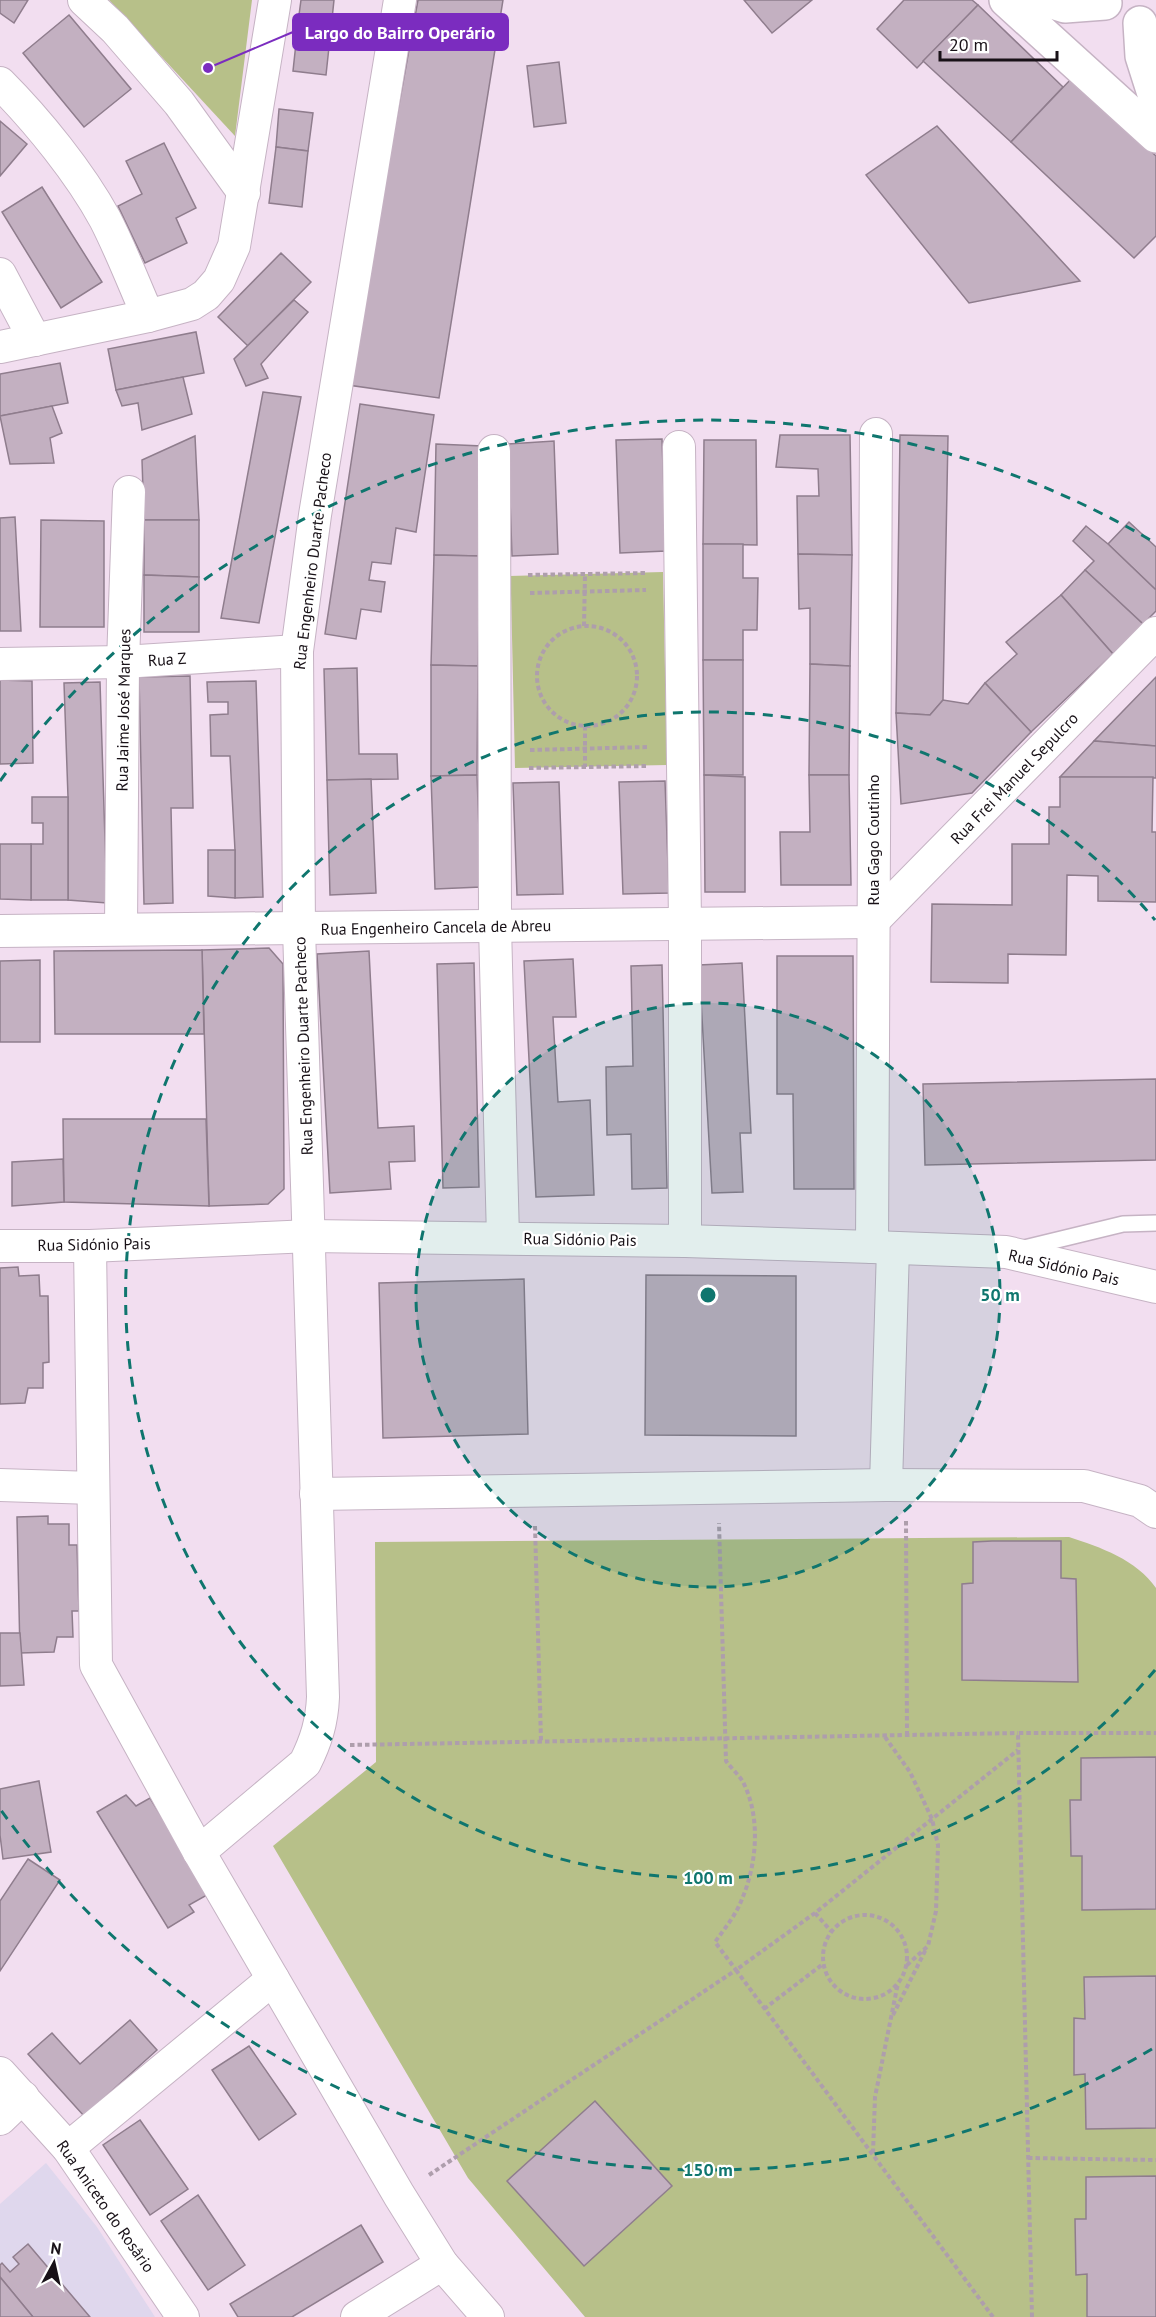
<svg xmlns="http://www.w3.org/2000/svg" width="1156" height="2317" viewBox="0 0 1156 2317" font-family="'PT Sans',sans-serif">
	<style>
		.education { fill: #dfd7ed }
		.green { fill: #b7c089 }
		.building { fill: #c3b0c1; stroke: #8f7d8d; stroke-width: 1.5 }
		.lines { fill: none; stroke-linecap: round; stroke-linejoin: round }
		.service-casing { stroke: #c6b3c4; stroke-width: 18 }
		.minor-casing { stroke: #c6b3c4; stroke-width: 34 }
		.tertiary-casing { stroke: #c6b3c4; stroke-width: 36 }
		.path { stroke: #ae9eac; stroke-width: 4; stroke-dasharray: 4.5 3; stroke-linecap: butt }
		.service { stroke: #fff; stroke-width: 15 }
		.minor { stroke: #fff; stroke-width: 32 }
		.tertiary { stroke: #fff; stroke-width: 33 }
		.ring { fill: none; stroke: #0f766e; stroke-width: 3; stroke-dasharray: 10 8 }
		.labels { text-anchor: middle; stroke-width: 4.5; stroke-linejoin: round; paint-order: stroke }
		.street-label { font-size: 16px; fill: #181117; stroke: #fff }
		.centre { fill: #0f766e; stroke: #fff; stroke-width: 3 }
		.ring-label { font-size: 18px; text-anchor: middle; font-weight: bold; fill: #0f766e; stroke: #fff; stroke-width: 4.5; stroke-linejoin: round; paint-order: stroke }
		.leader { fill: none; stroke: #7b2cbf; stroke-width: 2 }
		.callout-dot { fill: #7b2cbf; stroke: #fff; stroke-width: 2 }
		.callout { fill: #7b2cbf; stroke: #7b2cbf; stroke-width: 2 }
		.callout-label { font-size: 18px; text-anchor: middle; font-weight: bold; fill: #fff }
	</style>
	<rect width="100%" height="100%" fill="#f2def0"/>
	<polygon class="education" points="46,2163 97,2227 155,2317 0,2317 0,2204"/>
	<g class="green">
		<polygon points="109,0 252,0 235,136"/>
		<polygon points="663,572 667,765 515,768 511,593 509,576"/>
		<path d="M 1069,1537 C 1100,1547 1137,1560 1156,1588 L 1156,2317 L 585,2317 L 468,2178 L 273,1846 L 376,1762 L 375,1542 Z"/>
	</g>
	<g class="building">
		<polygon points="0,0 28,0 14,23 0,13"/>
		<polygon points="301,0 334,0 332,19 299,15"/>
		<polygon points="418,0 503,0 439,398 348,385"/>
		<polygon points="744,0 812,0 772,33"/>
		<polygon points="904,0 972,0 978,5 917,68 877,29"/>
		<polygon points="978,5 1063,87 1011,142 923,61"/>
		<polygon points="69,15 131,89 84,127 23,53"/>
		<polygon points="299,15 332,19 326,75 293,71"/>
		<polygon points="559,62 566,123 534,127 527,66"/>
		<polygon points="1072,78 1156,156 1156,236 1134,258 1011,142"/>
		<polygon points="279,109 313,113 308,151 276,147"/>
		<polygon points="0,121 27,144 0,176"/>
		<polygon points="937,126 1080,281 969,303 866,175"/>
		<polygon points="164,143 196,208 176,218 187,243 145,263 118,206 142,194 126,161"/>
		<polygon points="276,147 308,151 302,207 269,203"/>
		<polygon points="42,187 102,282 61,308 2,212"/>
		<polygon points="281,253 311,282 248,346 218,317"/>
		<polygon points="294,300 308,312 261,364 268,378 246,386 234,359"/>
		<polygon points="196,332 204,373 116,390 108,349"/>
		<polygon points="60,363 68,403 0,416 0,374"/>
		<polygon points="183,377 192,414 142,430 138,403 122,406 116,390"/>
		<polygon points="263,392 301,397 259,623 221,618"/>
		<polygon points="360,404 434,415 416,532 396,528 391,564 372,562 369,580 385,582 381,612 361,609 356,639 325,634"/>
		<polygon points="52,406 62,433 50,438 54,463 10,464 0,416"/>
		<polygon points="780,435 850,435 852,555 798,554 797,496 819,496 818,469 776,467"/>
		<polygon points="900,435 948,436 943,700 930,715 896,713"/>
		<polygon points="195,436 199,520 144,520 142,460"/>
		<polygon points="662,439 666,551 620,553 616,440"/>
		<polygon points="704,440 756,440 757,545 703,544"/>
		<polygon points="554,441 558,554 512,556 508,444"/>
		<polygon points="436,444 482,446 480,556 434,555"/>
		<polygon points="15,517 21,631 0,631 0,518"/>
		<polygon points="41,520 104,521 104,627 40,627"/>
		<polygon points="144,520 199,520 199,577 144,575"/>
		<polygon points="1129,522 1156,547 1156,590 1108,544"/>
		<polygon points="1086,526 1108,544 1156,590 1156,611 1143,624 1085,570 1094,561 1073,541"/>
		<polygon points="703,544 743,544 743,578 758,578 757,630 743,630 743,660 703,660"/>
		<polygon points="798,554 852,555 850,666 810,664 810,608 799,609"/>
		<polygon points="434,555 480,556 478,666 431,665"/>
		<polygon points="1085,570 1143,624 1113,654 1061,595"/>
		<polygon points="144,575 199,577 199,632 144,632"/>
		<polygon points="1061,595 1113,654 1031,732 985,683 1017,654 1006,642"/>
		<polygon points="703,660 743,660 743,775 704,775"/>
		<polygon points="810,664 850,666 849,775 809,775"/>
		<polygon points="431,665 478,666 477,775 431,776"/>
		<polygon points="357,668 359,754 397,754 398,779 327,780 324,669"/>
		<polygon points="190,676 193,808 171,808 173,903 144,904 139,677"/>
		<polygon points="1156,677 1156,746 1094,741"/>
		<polygon points="0,680 32,681 33,763 0,764"/>
		<polygon points="256,681 263,897 235,898 235,850 230,756 211,756 210,715 228,714 228,702 208,702 207,682"/>
		<polygon points="100,682 107,903 68,900 68,797 64,683"/>
		<polygon points="985,683 1031,732 972,793 901,804 896,713 930,715 943,700 968,704"/>
		<polygon points="1094,741 1156,746 1156,778 1060,777"/>
		<polygon points="477,775 481,887 435,889 431,776"/>
		<polygon points="704,775 745,777 745,892 705,892"/>
		<polygon points="809,775 849,775 851,885 781,885 780,832 810,832"/>
		<polygon points="1060,777 1153,777 1152,832 1156,832 1156,902 1098,901 1098,876 1067,875 1066,955 1008,954 1008,983 931,982 932,904 1012,905 1012,844 1049,844 1049,807 1060,807"/>
		<polygon points="371,779 376,893 330,895 327,780"/>
		<polygon points="665,781 669,893 623,894 619,782"/>
		<polygon points="559,782 563,894 517,895 513,783"/>
		<polygon points="32,797 68,797 68,900 31,900 31,844 43,844 43,823 32,823"/>
		<polygon points="0,844 31,844 31,900 0,899"/>
		<polygon points="208,850 235,850 235,898 208,896"/>
		<polygon points="269,948 283,964 284,1189 268,1204 209,1206 202,950"/>
		<polygon points="202,950 204,1034 55,1034 54,951"/>
		<polygon points="369,951 378,1128 414,1126 415,1161 389,1162 391,1189 330,1193 317,954"/>
		<polygon points="777,956 853,956 854,1189 794,1189 793,1094 777,1094"/>
		<polygon points="573,959 576,1017 553,1017 558,1102 590,1100 594,1195 536,1197 524,961"/>
		<polygon points="40,960 40,1042 0,1042 0,961"/>
		<polygon points="474,963 479,1187 443,1188 437,964"/>
		<polygon points="742,963 751,1133 740,1133 743,1192 712,1193 699,965"/>
		<polygon points="662,965 667,1188 632,1189 631,1134 607,1135 606,1067 633,1066 631,966"/>
		<polygon points="1156,1079 1156,1160 925,1165 923,1084"/>
		<polygon points="63,1119 206,1119 209,1206 64,1202"/>
		<polygon points="63,1159 64,1202 12,1206 12,1162"/>
		<polygon points="18,1267 19,1276 39,1275 40,1296 48,1296 49,1362 43,1363 43,1388 28,1388 25,1403 0,1404 0,1268"/>
		<polygon points="646,1275 796,1276 796,1436 645,1435"/>
		<polygon points="524,1279 528,1434 383,1438 379,1283"/>
		<polygon points="48,1516 48,1524 69,1524 69,1545 77,1545 79,1611 72,1611 73,1637 57,1637 54,1652 20,1653 17,1517"/>
		<polygon points="992,1541 1061,1541 1061,1578 1076,1579 1078,1682 962,1680 962,1584 973,1583 973,1542"/>
		<polygon points="0,1633 20,1633 24,1685 0,1686"/>
		<polygon points="1156,1757 1156,1909 1082,1910 1082,1856 1071,1856 1070,1800 1081,1800 1081,1758"/>
		<polygon points="39,1781 51,1852 3,1859 0,1835 0,1789"/>
		<polygon points="126,1795 136,1806 150,1798 163,1819 168,1816 207,1895 189,1905 194,1912 168,1928 97,1812"/>
		<polygon points="28,1859 60,1880 0,1971 0,1901"/>
		<polygon points="1156,1976 1156,2128 1086,2129 1085,2074 1074,2075 1074,2018 1085,2019 1084,1977"/>
		<polygon points="130,2020 157,2050 84,2116 28,2054 52,2033 80,2064"/>
		<polygon points="249,2046 296,2114 259,2140 212,2070"/>
		<polygon points="595,2101 672,2186 584,2266 507,2181"/>
		<polygon points="140,2120 188,2189 150,2215 103,2145"/>
		<polygon points="1156,2176 1156,2317 1087,2317 1087,2274 1076,2275 1075,2219 1086,2219 1086,2177"/>
		<polygon points="198,2195 245,2265 208,2290 161,2221"/>
		<polygon points="361,2225 383,2262 292,2317 238,2317 230,2304"/>
		<polygon points="28,2244 90,2317 33,2317 0,2277 0,2265 2,2263 10,2272 19,2264 13,2257"/>
		<polygon points="0,2277 33,2317 0,2317"/>
	</g>
	<g class="lines">
		<g class="service-casing">
			<polyline id="service" points="1020,1249 1123,1224 1156,1223"/>
		</g>
		<g class="minor-casing">
			<g id="minor">
				<polyline points="84,0 115,29 179,103 244,193"/>
				<path d="M 0,83 C 37,120 80,173 105,219 C 121,250 134,284 148,316"/>
				<polyline points="0,274 35,340"/>
				<polyline points="0,347 148,316 192,304 206,295 219,280 234,246 275,0"/>
				<polyline points="679,447 685,923 685,1241"/>
				<polyline points="494,451 495,926 503,1238"/>
				<polyline points="0,664 123,662 297,651"/>
				<polyline points="121,929 123,662 129,492"/>
				<polyline points="0,931 872,922 1156,633"/>
				<polyline points="0,1246 90,1246 310,1236 685,1241 872,1247 1006,1252 1156,1287"/>
				<polyline points="90,1246 96,1665 199,1852 399,2195 442,2264 488,2317"/>
				<polyline points="872,1247 876,434"/>
				<polyline points="0,1485 93,1488"/>
				<polyline points="886,1485 893,1248"/>
				<polyline points="316,1494 886,1485 1084,1486 1140,1501 1156,1512"/>
				<path d="M 199,1852 L 305,1763 C 316,1741 322,1722 323,1697 L 299,929 L 297,651 L 315,515 L 400,0"/>
				<polyline points="0,2073 68,2148 183,2317"/>
				<polyline points="0,2119 23,2097"/>
				<polyline points="68,2148 273,1979"/>
				<polyline points="357,2317 442,2264"/>
			</g>
		</g>
		<g class="tertiary-casing">
			<g id="tertiary">
				<polyline points="1006,0 1156,136"/>
				<polyline points="1046,0 1065,6 1105,3"/>
				<polyline points="1140,23 1142,56 1156,100"/>
			</g>
		</g>
		<g class="path">
			<polyline points="528,575 647,573"/>
			<polyline points="530,593 646,590"/>
			<circle cx="587" cy="676" r="50"/>
			<polyline points="584,626 585,575"/>
			<polyline points="585,726 585,767"/>
			<polyline points="530,750 649,747"/>
			<polyline points="529,768 647,766"/>
			<polyline points="906,1521 907,1736"/>
			<polyline points="535,1526 541,1741"/>
			<polyline points="885,1737 910,1772 932,1819 938,1845 936,1911 928,1946 906,1966"/>
			<polyline points="350,1745 1018,1733"/>
			<polyline points="815,1913 831,1931"/>
			<circle cx="865" cy="1957" r="42"/>
			<polyline points="764,2009 823,1964"/>
			<polyline points="893,2015 926,1949"/>
			<polyline points="873,2153 875,2097 898,1983"/>
			<polyline points="1028,2158 1156,2160"/>
			<path d="M 429,2175 L 736,1970 L 715,1942 C 725,1928 736,1915 742,1899 C 757,1864 761,1817 743,1782 C 739,1775 731,1768 726,1761 L 719,1523"/>
			<polyline points="993,2317 736,1970 815,1913 1018,1750"/>
			<polyline points="1032,2317 1018,1733 1156,1733"/>
		</g>
		<use href="#service" class="service"/>
		<use href="#minor" class="minor"/>
		<use href="#tertiary" class="tertiary"/>
	</g>
	<circle cx="708" cy="1295" r="292" fill="#0f766e" fill-opacity=".12"/>
	<g class="ring">
		<circle cx="708" cy="1295" r="292"/>
		<path d="M1155 1670A583 583 0 1 1 1155 920"/>
		<path d="M1152 2049A875 875 0 0 1 0 1809M0 781A875 875 0 0 1 1152 541"/>
	</g>
	<g class="labels">
		<g class="street-label">
			<text transform="translate(312 561) rotate(-83)" y="6">Rua Engenheiro Duarte Pacheco</text>
			<text transform="translate(167 659) rotate(-4)" y="6">Rua Z</text>
			<text transform="translate(123 710) rotate(-89)" y="6">Rua Jaime José Marques</text>
			<text transform="translate(1014 778) rotate(-46)" y="6">Rua Frei Manuel Sepulcro</text>
			<text transform="translate(873 840) rotate(-90)" y="6">Rua Gago Coutinho</text>
			<text transform="translate(436 927) rotate(-1)" y="6">Rua Engenheiro Cancela de Abreu</text>
			<text transform="translate(303 1046) rotate(-92)" y="6">Rua Engenheiro Duarte Pacheco</text>
			<text transform="translate(580 1239) rotate(1)" y="6">Rua Sidónio Pais</text>
			<text transform="translate(94 1244) rotate(-1)" y="6">Rua Sidónio Pais</text>
			<text transform="translate(1064 1267) rotate(13)" y="6">Rua Sidónio Pais</text>
			<text transform="translate(106 2206) rotate(55)" y="6">Rua Aniceto do Rosârio</text>
		</g>
	</g>
	<circle cx="708" cy="1295" r="9" class="centre"/>
	<g class="ring-label">
		<text x="1000" y="1301">50 m</text>
		<text x="708" y="1884">100 m</text>
		<text x="708" y="2176">150 m</text>
	</g>
	<path class="leader" d="M208 68L293 32"/>
	<circle class="callout-dot" cx="208" cy="68" r="6"/>
	<rect class="callout" x="293" y="14" width="215" height="36" rx="6"/>
	<g class="callout-label">
		<text x="400" y="39">Largo do Bairro Operário</text>
	</g>
	<g transform="translate(54 2263) rotate(8)" stroke="#ffffff" stroke-width="4.5" paint-order="stroke">
	<path d="M0-4.5L10 22L0 15L-10 22Z" fill="#181117"/>
	<text y="-9" font-size="16" font-weight="bold" text-anchor="middle" fill="#181117">N</text>
	</g>
	<path d="M940 51v9h117v-9" fill="none" stroke="#181117" stroke-width="3"/>
	<text x="949" y="51" font-size="18" fill="#181117" stroke="#ffffff" stroke-width="4.5" paint-order="stroke">20 m</text>
</svg>
